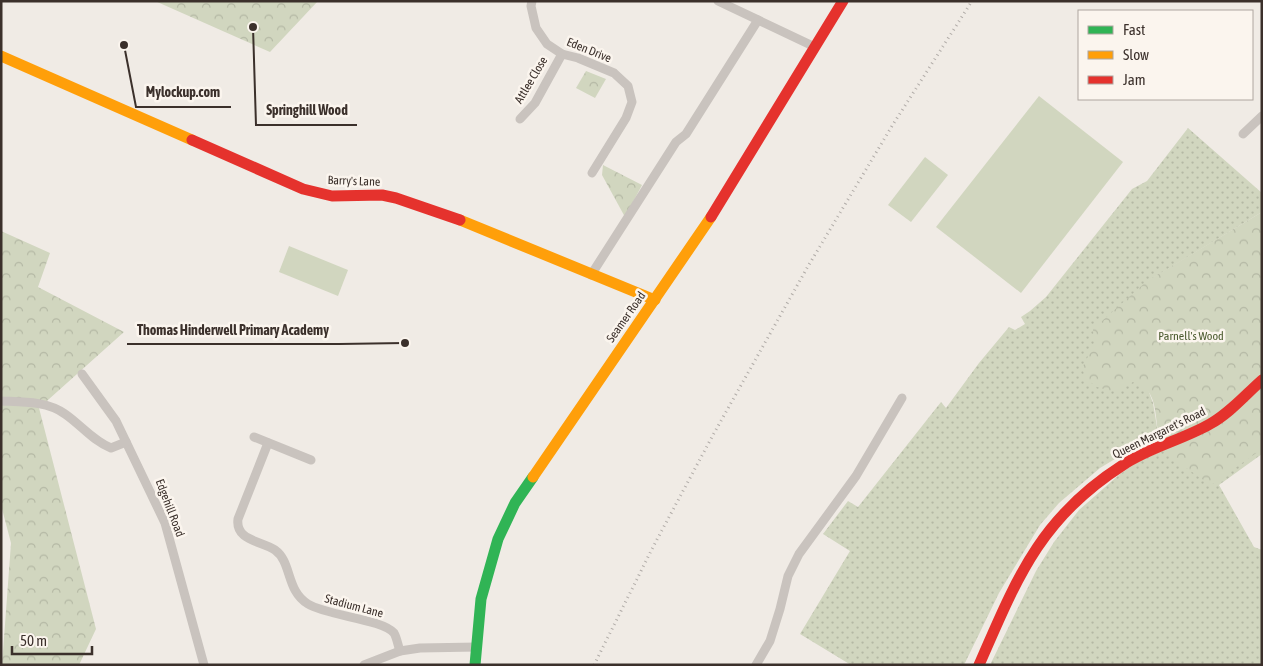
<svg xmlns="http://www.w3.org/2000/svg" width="1263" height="666" viewBox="0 0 1263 666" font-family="'Asap Condensed',sans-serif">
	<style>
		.grass { fill: url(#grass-dots) }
		.forest { fill: url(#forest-crowns) }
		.pitch { fill: #d1d6bf }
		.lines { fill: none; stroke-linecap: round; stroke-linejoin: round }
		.street { stroke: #c9c3be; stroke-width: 9 }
		.fast { stroke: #30b455; stroke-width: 11 }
		.slow { stroke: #ff9f0a; stroke-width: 11 }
		.jam { stroke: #e5322d; stroke-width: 11 }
		.rail { stroke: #b1aca8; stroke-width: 3; stroke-dasharray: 1 4; stroke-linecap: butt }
		.labels { text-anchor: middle; stroke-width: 5; stroke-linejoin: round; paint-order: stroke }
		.street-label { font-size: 12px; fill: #3b302b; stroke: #fbf5ee }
		.park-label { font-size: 12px; fill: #4a5a2e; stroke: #fbf5ee }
		.leader { fill: none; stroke: #3b302b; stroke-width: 2 }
		.callout-dot { fill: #3b302b; stroke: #fbf5ee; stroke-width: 2 }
		.callout-label { font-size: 14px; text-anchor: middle; font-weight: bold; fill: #3b302b; stroke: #fbf5ee; stroke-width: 5; stroke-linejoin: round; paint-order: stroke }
	</style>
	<defs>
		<pattern id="grass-dots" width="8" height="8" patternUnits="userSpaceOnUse" patternTransform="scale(1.25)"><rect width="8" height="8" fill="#d1d6bf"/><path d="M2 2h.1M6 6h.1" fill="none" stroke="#b4b8a4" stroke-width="1.8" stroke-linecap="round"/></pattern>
		<pattern id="forest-crowns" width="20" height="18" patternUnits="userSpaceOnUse" patternTransform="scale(1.25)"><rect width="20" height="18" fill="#d1d6bf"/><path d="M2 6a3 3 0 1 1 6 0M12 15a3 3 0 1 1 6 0" fill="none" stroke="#b4b8a4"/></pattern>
	</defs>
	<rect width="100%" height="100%" fill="#f0ebe5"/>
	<g class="grass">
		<polygon points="1188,128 1262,193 1262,212 1148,281 1146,384 1153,403 1158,433 1100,468 1059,503 1040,525 999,593 964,665 851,665 800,634 850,551 823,534 848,501 858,507 941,402 946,408 979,363 1009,327 1015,330 1025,324 1021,317 1030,311 1046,297 1132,189 1147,181"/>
		<polygon points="1262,448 1262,454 1219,485 1254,547 1262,550 1262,665 990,665 1036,571 1054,542 1079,510 1120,474 1136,463 1164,450"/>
	</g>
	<g class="forest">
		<polygon points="155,1 318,1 270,52"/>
		<polygon points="586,71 606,79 595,98 576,88"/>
		<polygon points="603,165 642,185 625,217 602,175"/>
		<path d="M 1262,212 L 1262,449 L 1211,485 C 1202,479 1168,456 1164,450 C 1151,429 1164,389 1133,382 L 1121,389 L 1111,391 L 1097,387 L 1086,379 L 1082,368 L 1094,345 L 1093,329 L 1147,281 Z"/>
		<polygon points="1,231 50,253 38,287 124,332 39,408 96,629 79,665 2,665 11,543 1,505"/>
	</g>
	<g class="pitch">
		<polygon points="1039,96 1123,162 1021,293 936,227"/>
		<polygon points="925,157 948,175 911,222 888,205"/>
		<polygon points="289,246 348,270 338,296 279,272"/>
	</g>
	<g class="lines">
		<g class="street">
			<polyline points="532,1 531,6 536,28 547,44 562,54 578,58 614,73 628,86 632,102 626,118 592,173"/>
			<polyline points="718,1 815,47"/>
			<polyline points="520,119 535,103 562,54"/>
			<polyline points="1243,134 1262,116"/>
			<polyline points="591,275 676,142 686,134 758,20"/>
			<polyline points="82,374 116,421 165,523 204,665"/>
			<path d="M 1,401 C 22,402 47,401 65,414 C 81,425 93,441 111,448 L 126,442"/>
			<polyline points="254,437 311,460"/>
			<path d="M 268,443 L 238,519 C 235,541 262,541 275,550 C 292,562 286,591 308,604 C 328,616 382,619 394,633 C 397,638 398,646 400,651"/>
			<polyline points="364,665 400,651 420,648 477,647"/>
			<polyline points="756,665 770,641 780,609 788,576 799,554 856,476 902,398"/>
		</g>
		<polyline class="fast" points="475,665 481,599 498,539 515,503 533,477"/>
		<g class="slow">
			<polyline points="1,56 192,140"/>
			<polyline points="460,220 655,300"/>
			<polyline points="533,477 711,217"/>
		</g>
		<g class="jam">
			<polyline points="192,140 303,189 332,196 382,195 396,198 460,220"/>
			<polyline points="711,217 843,1"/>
			<path d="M 979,665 C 1017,578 1040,518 1123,465 C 1150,447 1182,440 1210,424 C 1230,413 1245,395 1262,380"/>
		</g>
		<polyline class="rail" points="594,665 653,547 713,435 807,268 892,126 972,1"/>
	</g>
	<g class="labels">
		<g class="street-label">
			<text transform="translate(589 50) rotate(22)" y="4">Eden Drive</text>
			<text transform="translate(531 80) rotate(-59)" y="4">Attlee Close</text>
			<text transform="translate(354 181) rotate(2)" y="4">Barry's Lane</text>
			<text transform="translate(626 317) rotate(-55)" y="4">Seamer Road</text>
			<text transform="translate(1159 433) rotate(-26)" y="4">Queen Margaret's Road</text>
			<text transform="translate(170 508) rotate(69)" y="4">Edgehill Road</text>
			<text transform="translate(354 606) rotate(15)" y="4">Stadium Lane</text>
		</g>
		<g class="park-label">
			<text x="1191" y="340">Parnell's Wood</text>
		</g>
	</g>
	<path class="leader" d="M124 45L136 107H231M253 27L256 125H357M405 343L339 344H127"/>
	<g class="callout-dot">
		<circle cx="124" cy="45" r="5"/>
		<circle cx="253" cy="27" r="5"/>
		<circle cx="405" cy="343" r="5"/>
	</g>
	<g class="callout-label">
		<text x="183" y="97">Mylockup.com</text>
		<text x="307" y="115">Springhill Wood</text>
		<text x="233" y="335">Thomas Hinderwell Primary Academy</text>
	</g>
	<rect width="1263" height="666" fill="none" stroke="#3b302b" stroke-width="5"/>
	<rect x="1078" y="10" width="175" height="90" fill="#fbf5ee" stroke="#aea6a0"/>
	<rect x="1088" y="26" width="25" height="8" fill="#30b455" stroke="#aea6a0"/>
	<text x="1123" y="35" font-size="15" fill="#3b302b">Fast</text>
	<rect x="1088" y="51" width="25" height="8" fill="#ff9f0a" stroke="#aea6a0"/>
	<text x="1123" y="60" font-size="15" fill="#3b302b">Slow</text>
	<rect x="1088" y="76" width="25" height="8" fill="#e5322d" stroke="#aea6a0"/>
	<text x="1123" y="85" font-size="15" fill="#3b302b">Jam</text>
	<path d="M12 646v8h80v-8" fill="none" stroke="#3b302b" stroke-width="2.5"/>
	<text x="20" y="646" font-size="15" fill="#3b302b" stroke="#fbf5ee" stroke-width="4" paint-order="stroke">50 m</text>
</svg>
